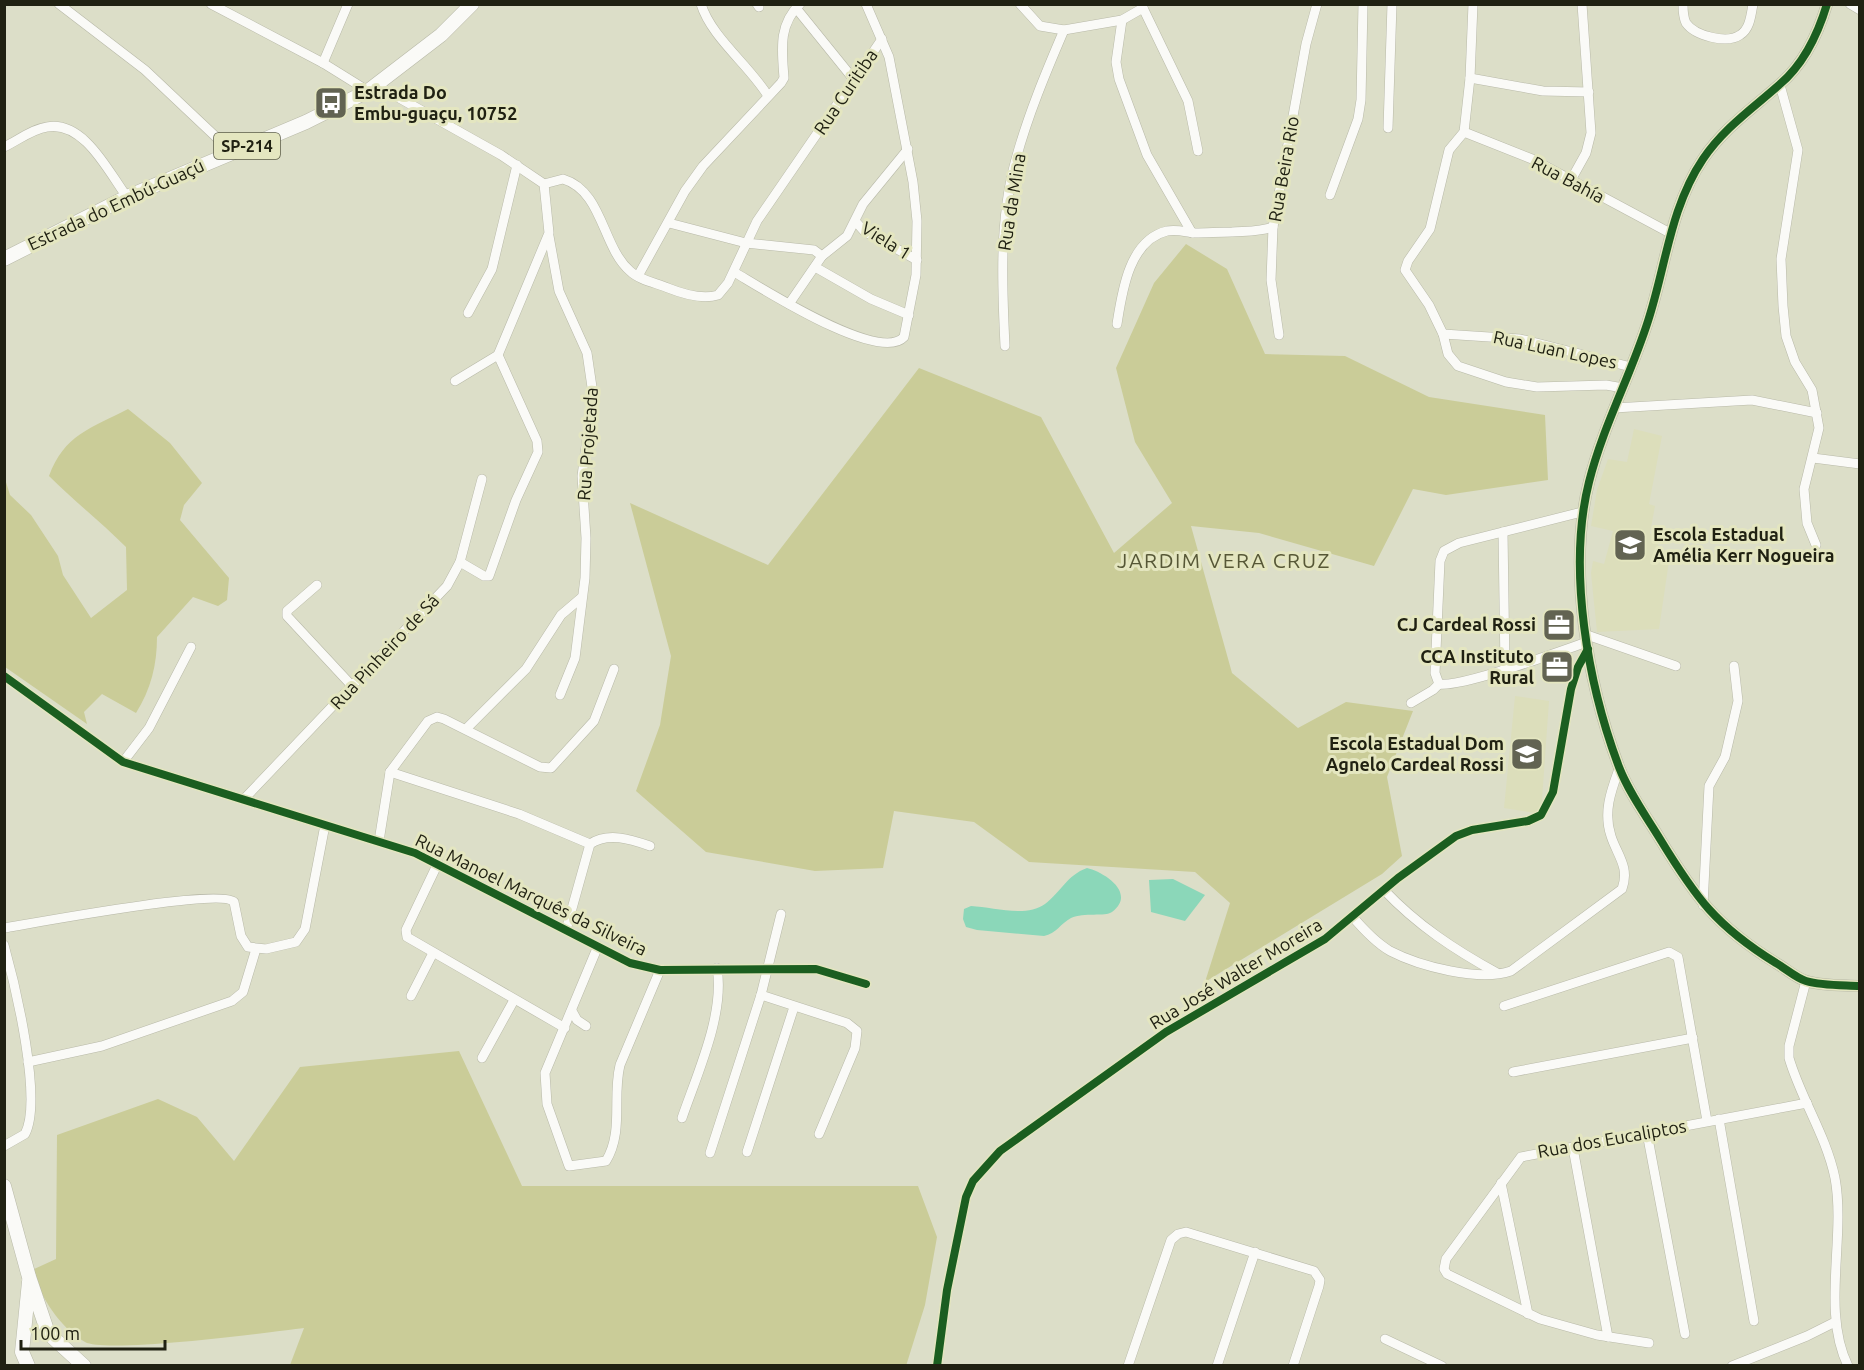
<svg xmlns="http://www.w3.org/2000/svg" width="1864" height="1370" viewBox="0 0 1864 1370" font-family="Ubuntu,sans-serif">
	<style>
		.built { fill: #dcdebb }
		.green { fill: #cacc98 }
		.water { fill: #8bd7b9 }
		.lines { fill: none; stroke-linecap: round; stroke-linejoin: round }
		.minor-casing { stroke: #b8b9a8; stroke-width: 10 }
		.tertiary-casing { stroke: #b8b9a8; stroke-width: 12 }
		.primary-casing { stroke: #b8b9a8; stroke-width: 15 }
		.minor { stroke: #fafaf7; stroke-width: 9 }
		.tertiary { stroke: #fafaf7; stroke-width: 10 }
		.primary { stroke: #fafaf7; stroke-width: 14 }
		.cycleway-casing { stroke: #e4e6c0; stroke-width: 11 }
		.cycleway { stroke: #1b5e20; stroke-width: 8 }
		.labels { text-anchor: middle; stroke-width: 6; stroke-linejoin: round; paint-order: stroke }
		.shield { fill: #e4e6c0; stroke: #5b5c46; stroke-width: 1.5 }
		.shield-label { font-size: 16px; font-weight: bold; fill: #202112 }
		.street-label { font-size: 18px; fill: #202112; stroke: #e4e6c0 }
		.poi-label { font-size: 18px; font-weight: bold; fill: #202112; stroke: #e4e6c0; text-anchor: end }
		.quarter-label { font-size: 21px; letter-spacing: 1.5px; fill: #565736; stroke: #e4e6c0 }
	</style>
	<rect width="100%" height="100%" fill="#dcdec8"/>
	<g class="built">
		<polygon points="1634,429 1662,436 1649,504 1655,506 1650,533 1669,561 1659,629 1597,632 1591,573 1593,561 1604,564 1613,531 1591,526 1597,490 1608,459 1627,462"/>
		<polygon points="1515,696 1549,701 1541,814 1504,808"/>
	</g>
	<g class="green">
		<polygon points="1186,244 1227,269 1265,354 1345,356 1429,397 1545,415 1548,480 1446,495 1413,489 1374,566 1259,533 1191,526 1232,673 1298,728 1346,702 1413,711 1387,777 1402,856 1382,874 1205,982 1230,903 1195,872 1029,862 974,822 894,811 883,868 815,871 706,852 636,791 660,725 671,656 630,503 768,565 919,368 1041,417 1114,553 1172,503 1135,442 1116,368 1154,283"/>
		<path d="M 128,409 L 170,443 L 202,483 L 184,505 L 180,520 L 229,578 L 227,600 L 218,606 L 193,597 L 157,637 C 157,665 151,689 136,713 L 102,694 L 84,712 L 87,724 L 5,667 L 5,479 L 10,495 L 31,515 L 58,556 L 63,575 L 91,618 L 127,590 L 126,547 C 101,522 74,501 49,476 C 64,435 91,428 128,409 Z"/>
		<path d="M 459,1051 L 522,1186 L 918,1186 L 937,1237 L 925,1305 L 906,1366 L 290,1365 L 304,1328 C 271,1332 106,1354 85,1342 C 59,1327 41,1297 32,1270 L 56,1259 L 57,1135 L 158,1099 L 197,1117 L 234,1161 L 300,1067 Z"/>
	</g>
	<g class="water">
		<path d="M 1087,868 C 1104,872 1137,893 1112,912 C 1105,917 1084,912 1071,918 C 1061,923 1056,934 1044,936 L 977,930 L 966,927 L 963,919 L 964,909 L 971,906 C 993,907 1026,918 1045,904 C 1061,892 1067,875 1087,868 Z"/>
		<polygon points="1173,879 1205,895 1185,921 1151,912 1149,880"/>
	</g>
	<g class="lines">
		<g class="minor-casing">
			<g id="minor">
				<polyline points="59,4 145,70 233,153"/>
				<polyline points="211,4 323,63 368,91"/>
				<path d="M 701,4 C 711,37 750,66 768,96"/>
				<polyline points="757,4 759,7"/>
				<polyline points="1020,4 1040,26 1064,30 1122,20 1143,8"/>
				<polyline points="1473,4 1470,78 1464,132 1449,150 1430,229 1408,261 1405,270 1429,305 1443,334 1448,354 1458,366 1506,382 1537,387 1606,385 1623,388"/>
				<path d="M 1683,4 C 1683,11 1683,17 1686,23 C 1695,36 1727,44 1740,35 C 1750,29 1751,15 1753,4"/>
				<polyline points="1850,4 1860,10"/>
				<polyline points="796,8 855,81"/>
				<polyline points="1143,8 1188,101 1198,151"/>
				<polyline points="1122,20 1116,62 1119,79 1147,155 1192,233"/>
				<polyline points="323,63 348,4"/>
				<polyline points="1470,78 1543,91 1589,92"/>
				<polyline points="376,85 501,155 544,184 549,233 498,355 537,441 538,452 516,500 489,576 484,576 460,562"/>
				<polyline points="1780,85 1798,150 1781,259 1783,306 1786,336 1795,362 1812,390 1819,428 1804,489 1807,523 1816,545"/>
				<polyline points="1388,128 1392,4"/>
				<polyline points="1464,132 1532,159 1670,233"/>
				<path d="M 4,147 C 17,141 32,129 47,127 C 84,120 109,173 127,197"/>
				<polyline points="1571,180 1586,153 1591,133 1582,4"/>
				<path d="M 544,184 L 563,179 C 603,191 602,247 630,271 C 639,280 656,283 668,288 C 683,294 702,300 718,295 L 728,283 L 757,221 L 882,39"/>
				<polyline points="1330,195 1358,119 1361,100 1363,4"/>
				<polyline points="856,222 864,231 917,260"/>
				<polyline points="669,223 746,243 814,250 822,256"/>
				<polyline points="549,236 559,291 587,353 593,394 582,476 586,538 585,578 575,658 560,695"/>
				<polyline points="815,267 871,299 909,315"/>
				<path d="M 734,272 C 760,287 879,364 904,337 L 916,275 L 917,221 L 913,182 L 889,57 L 866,4"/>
				<path d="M 638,276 L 685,191 L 703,166 L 781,83 L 784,78 C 782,50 778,25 800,4"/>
				<polyline points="789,304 822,256 847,236 863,204 908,149"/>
				<polyline points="468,313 492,269 517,165"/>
				<path d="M 1117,324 C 1122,292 1129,240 1167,231 C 1177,229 1185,232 1195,233 C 1207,233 1219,232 1232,232 C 1246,231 1260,232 1273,227"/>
				<polyline points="1443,334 1520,339 1631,367"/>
				<polyline points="1279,335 1271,280 1273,227 1306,44 1317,4"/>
				<path d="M 1005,346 C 1002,285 999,219 1016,159 C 1028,115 1046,72 1064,30"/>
				<polyline points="455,381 498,355"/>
				<polyline points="1614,408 1752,400 1817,413"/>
				<polyline points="1813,458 1860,464"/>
				<polyline points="1503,532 1505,669"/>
				<polyline points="317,585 287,611 287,616 353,687"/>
				<polyline points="1587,635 1676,666"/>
				<polyline points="4,676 123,762 415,853 630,963 660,970 816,969 866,984"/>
				<polyline points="1439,684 1435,673 1440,561 1444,551 1459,543 1582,512"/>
				<path d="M 1439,684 C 1461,688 1561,651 1587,642"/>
				<polyline points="1411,703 1433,690 1439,684"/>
				<polyline points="467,728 526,669 561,615 581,598"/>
				<polyline points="123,762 149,728 191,647"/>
				<path d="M 390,772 L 519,814 L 590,844 C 608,832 630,839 650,846"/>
				<polyline points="244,799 447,586 460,562 482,479"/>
				<polyline points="379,841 390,772 428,721 437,717 444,719 540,767 551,768 594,721 614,669"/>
				<polyline points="438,863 406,930 407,937 565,1028"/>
				<path d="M 1384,890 C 1417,925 1455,950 1497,973"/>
				<polyline points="1703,905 1709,786 1725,757 1738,701 1734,666"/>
				<path d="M 1352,916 C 1363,929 1375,942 1390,951 C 1419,966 1479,982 1511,971 L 1622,889 C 1630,867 1617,855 1611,836 C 1603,812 1611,791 1619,769"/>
				<path d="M 4,928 C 34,923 221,888 234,902 L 241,936 L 248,947 L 266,949 L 296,942 L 305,929 L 325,825"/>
				<polyline points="566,930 590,844"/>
				<path d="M 4,945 C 15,984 43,1100 25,1134 L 4,1146"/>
				<path d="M 598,946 L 545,1073 L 547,1104 L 569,1166 L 606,1161 C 624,1131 612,1097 620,1065 L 660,970"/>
				<path d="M 1806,981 L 1789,1046 L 1789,1058 C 1801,1099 1826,1135 1835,1178 C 1846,1238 1821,1311 1848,1366"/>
				<polyline points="761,995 847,1023 857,1031 855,1048 819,1134"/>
				<polyline points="411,996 433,953"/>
				<polyline points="1504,1006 1669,952 1678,957 1707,1121"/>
				<polyline points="572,1011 577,1020 586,1026"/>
				<polyline points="482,1058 514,1000"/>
				<polyline points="28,1062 102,1046 232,1001 243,992 256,949"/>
				<polyline points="1513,1072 1693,1038"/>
				<path d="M 682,1118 C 697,1074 725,1014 717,968"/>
				<polyline points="1719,1119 1754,1321"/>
				<polyline points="1647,1133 1685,1334"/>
				<polyline points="1573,1148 1608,1337"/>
				<polyline points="747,1152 794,1007"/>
				<polyline points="710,1153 761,995 781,914"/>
				<polyline points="1501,1183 1528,1314"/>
				<polyline points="1385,1339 1442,1366"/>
				<polyline points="1649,1343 1597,1335 1540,1319 1447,1274 1444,1269 1446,1259 1521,1157 1807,1103"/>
				<polyline points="937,1366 947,1290 966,1197 973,1181 1000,1151 1166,1032 1325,939 1398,878 1456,836 1472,830 1528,821 1541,815 1553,792 1571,689 1578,667 1588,649"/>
				<polyline points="1128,1366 1171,1240 1178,1234 1186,1232 1314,1271 1320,1280 1319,1286 1293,1366"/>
				<polyline points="1217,1366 1255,1252"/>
				<polyline points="1732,1366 1807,1336 1835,1322"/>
			</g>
		</g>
		<g class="tertiary-casing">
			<path id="tertiary" d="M 1827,4 C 1818,34 1803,65 1779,85 C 1752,109 1724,128 1703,159 C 1670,208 1666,266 1648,321 C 1631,375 1603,426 1589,482 C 1567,569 1588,685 1619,767 C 1629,793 1646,816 1660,839 C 1696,898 1716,926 1776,963 C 1785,968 1796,978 1806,981 C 1822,986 1843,985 1860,986"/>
		</g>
		<g class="primary-casing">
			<g id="primary">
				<polyline points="4,259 127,197 306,122 368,91 441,35 472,4"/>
				<polyline points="4,1186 29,1277 48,1333 84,1366"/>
				<polyline points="28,1366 22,1352 29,1282"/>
			</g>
		</g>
		<use href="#minor" class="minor"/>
		<use href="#tertiary" class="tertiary"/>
		<use href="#primary" class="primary"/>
		<g class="cycleway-casing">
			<g id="cycleway">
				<path d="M 1827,4 C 1818,34 1803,65 1779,85 C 1752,109 1724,128 1703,159 C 1670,208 1666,266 1648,321 C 1631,375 1603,426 1589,482 C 1567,569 1588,685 1619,767 C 1629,793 1646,816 1660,839 C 1696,898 1716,926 1776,963 C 1785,968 1796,978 1806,981 C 1822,986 1843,985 1860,986"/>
				<polyline points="4,676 123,762 415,853 630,963 660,970 816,969 866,984"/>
				<polyline points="937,1366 947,1290 966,1197 973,1181 1000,1151 1166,1032 1325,939 1398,878 1456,836 1472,830 1528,821 1541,815 1553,792 1571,689 1578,667 1588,649"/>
			</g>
		</g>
		<use href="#cycleway" class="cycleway"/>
	</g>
	<defs>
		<g id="bus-square" transform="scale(1.725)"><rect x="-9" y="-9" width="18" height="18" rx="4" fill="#626352" stroke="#e4e6c0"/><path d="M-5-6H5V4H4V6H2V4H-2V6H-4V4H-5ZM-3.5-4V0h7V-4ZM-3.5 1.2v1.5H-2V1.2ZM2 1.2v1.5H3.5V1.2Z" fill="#fff"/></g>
		<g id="school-square" transform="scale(1.725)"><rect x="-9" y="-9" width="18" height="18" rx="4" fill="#626352" stroke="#e4e6c0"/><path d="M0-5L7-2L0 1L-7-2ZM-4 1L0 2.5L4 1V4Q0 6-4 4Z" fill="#fff"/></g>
		<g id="office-square" transform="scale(1.725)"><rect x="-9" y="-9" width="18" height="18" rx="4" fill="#626352" stroke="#e4e6c0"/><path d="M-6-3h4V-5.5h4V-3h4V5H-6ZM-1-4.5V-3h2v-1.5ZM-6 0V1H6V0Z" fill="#fff"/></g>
	</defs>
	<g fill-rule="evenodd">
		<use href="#bus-square" x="331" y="103"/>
		<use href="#school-square" x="1630" y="545"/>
		<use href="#office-square" x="1559" y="625"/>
		<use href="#office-square" x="1557" y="667"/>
		<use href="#school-square" x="1527" y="754"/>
	</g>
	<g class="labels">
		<rect class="shield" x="214" y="133" width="66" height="26" rx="4.5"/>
		<g class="shield-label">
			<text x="247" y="152">SP-214</text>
		</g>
		<g class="street-label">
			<text transform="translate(846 92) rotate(-56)" y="6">Rua Curitiba</text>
			<text transform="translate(1284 169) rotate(-80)" y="6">Rua Beira Rio</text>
			<text transform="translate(1568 180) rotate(28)" y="6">Rua Bahía</text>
			<text transform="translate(1012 202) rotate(-81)" y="6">Rua da Mina</text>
			<text transform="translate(116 205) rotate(-25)" y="6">Estrada do Embú-Guaçú</text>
			<text transform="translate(886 241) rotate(32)" y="6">Viela 1</text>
			<text transform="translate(1555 350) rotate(12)" y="6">Rua Luan Lopes</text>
			<text transform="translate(588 444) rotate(-86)" y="6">Rua Projetada</text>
			<text transform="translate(385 652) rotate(-47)" y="6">Rua Pinheiro de Sá</text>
			<text transform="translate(531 895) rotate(26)" y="6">Rua Manoel Marquês da Silveira</text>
			<text transform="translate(1236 974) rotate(-31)" y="6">Rua José Walter Moreira</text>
			<text transform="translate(1612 1139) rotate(-10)" y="6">Rua dos Eucaliptos</text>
		</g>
		<g class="poi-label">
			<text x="354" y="99" text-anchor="start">Estrada Do<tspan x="354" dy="21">Embu-guaçu, 10752</tspan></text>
			<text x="1653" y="541" text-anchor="start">Escola Estadual<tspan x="1653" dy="21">Amélia Kerr Nogueira</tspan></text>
			<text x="1536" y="631">CJ Cardeal Rossi</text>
			<text x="1534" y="663">CCA Instituto<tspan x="1534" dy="21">Rural</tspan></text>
			<text x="1504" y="750">Escola Estadual Dom<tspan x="1504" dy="21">Agnelo Cardeal Rossi</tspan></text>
		</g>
		<g class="quarter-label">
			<text x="1224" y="568">JARDIM VERA CRUZ</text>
		</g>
	</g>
	<rect width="1864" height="1370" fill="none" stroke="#202112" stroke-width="12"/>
	<path d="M21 1340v9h144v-9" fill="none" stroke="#202112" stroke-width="3"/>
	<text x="30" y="1340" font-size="18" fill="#202112" stroke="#e4e6c0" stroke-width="4.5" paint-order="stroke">100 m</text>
</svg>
